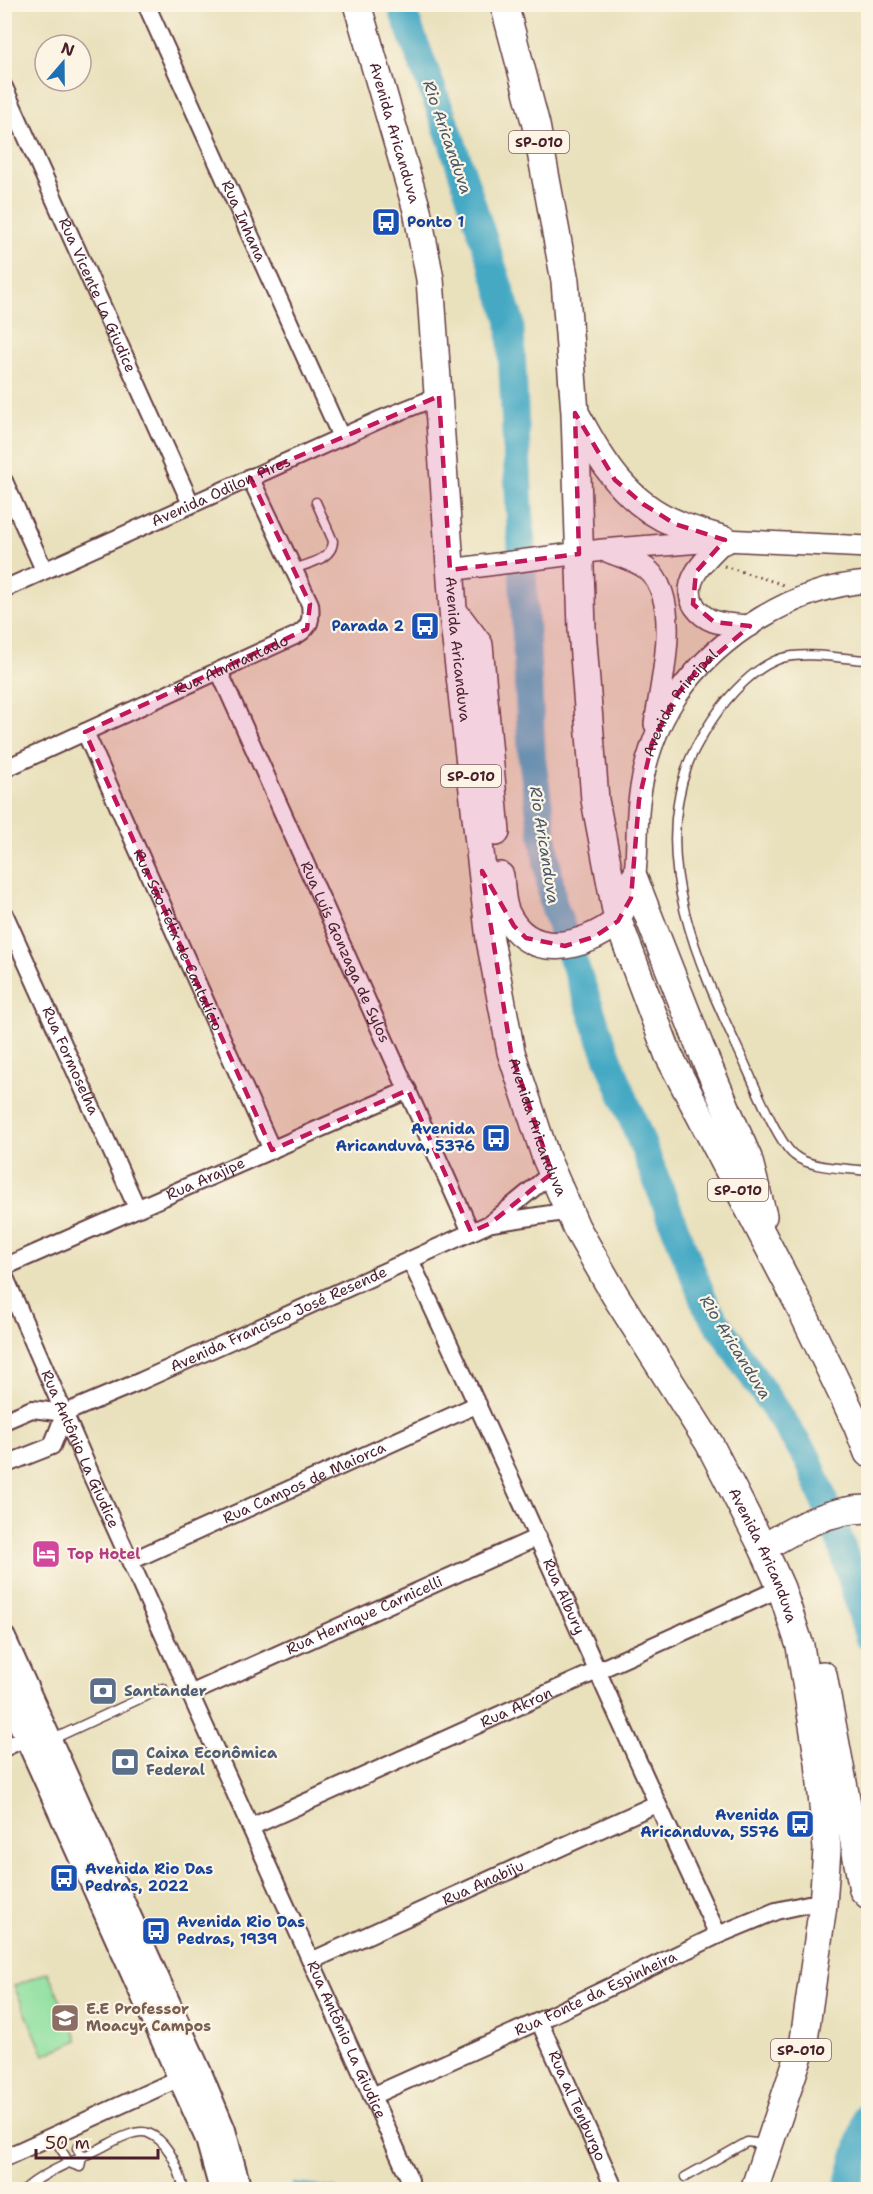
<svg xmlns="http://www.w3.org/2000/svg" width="873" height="2194" viewBox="0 0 873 2194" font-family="'Shantell Sans',sans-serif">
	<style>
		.green { fill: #90e0a0; stroke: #6d8066; stroke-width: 1.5 }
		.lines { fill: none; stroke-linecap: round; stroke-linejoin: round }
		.stream { stroke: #45a9c4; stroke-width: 4.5 }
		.river { stroke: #45a9c4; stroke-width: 28 }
		.service-casing { stroke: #623c41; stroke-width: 11 }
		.minor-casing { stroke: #623c41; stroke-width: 20 }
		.tertiary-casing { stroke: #623c41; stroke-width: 24 }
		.secondary-casing { stroke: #623c41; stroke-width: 26 }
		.trunk-casing { stroke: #623c41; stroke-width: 30 }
		.path { stroke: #623c41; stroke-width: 3; stroke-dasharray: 1.5 4.5; stroke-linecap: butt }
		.service { stroke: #fff; stroke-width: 8 }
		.minor { stroke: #fff; stroke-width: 16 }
		.tertiary { stroke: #fff; stroke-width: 21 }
		.secondary { stroke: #fff; stroke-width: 22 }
		.trunk { stroke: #fff; stroke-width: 27 }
		.marked { fill: #c2185b; fill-opacity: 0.2; stroke: #c2185b; stroke-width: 4.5; stroke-dasharray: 12 8; stroke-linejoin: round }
		.labels { text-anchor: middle; stroke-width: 4.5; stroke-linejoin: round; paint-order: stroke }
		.shield { fill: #fcf5e5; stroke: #7f5f63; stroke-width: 1.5 }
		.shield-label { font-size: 14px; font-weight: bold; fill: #4a1f2b }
		.street-label { font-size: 15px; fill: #4a1f2b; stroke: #fcf5e5 }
		.transit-label { font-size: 15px; font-weight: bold; fill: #164399; stroke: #fcf5e5; text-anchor: start }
		.hotel-label { font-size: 15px; font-weight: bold; fill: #b23c85; stroke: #fcf5e5; text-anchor: start }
		.service-label { font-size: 15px; font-weight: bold; fill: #4e5e75; stroke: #fcf5e5; text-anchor: start }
		.education-label { font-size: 15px; font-weight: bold; fill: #785e54; stroke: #fcf5e5; text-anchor: start }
		.water-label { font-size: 16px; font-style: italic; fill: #485668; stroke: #fcf5e5 }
	</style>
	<rect width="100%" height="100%" fill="#fcf5e5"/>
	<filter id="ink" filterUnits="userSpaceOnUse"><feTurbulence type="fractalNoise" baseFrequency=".0167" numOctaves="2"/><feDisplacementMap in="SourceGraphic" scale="12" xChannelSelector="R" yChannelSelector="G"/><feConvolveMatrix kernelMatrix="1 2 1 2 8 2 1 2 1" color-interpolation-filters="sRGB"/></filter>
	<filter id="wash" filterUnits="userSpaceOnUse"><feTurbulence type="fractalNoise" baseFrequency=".008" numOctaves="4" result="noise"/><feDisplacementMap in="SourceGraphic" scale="24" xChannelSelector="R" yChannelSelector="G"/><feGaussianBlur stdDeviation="1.35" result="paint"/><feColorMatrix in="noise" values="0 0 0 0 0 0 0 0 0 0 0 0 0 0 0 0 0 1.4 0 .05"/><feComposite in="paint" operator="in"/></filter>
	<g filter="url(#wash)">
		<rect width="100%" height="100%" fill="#e9e0bc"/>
		<polygon class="green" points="48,1972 78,2040 44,2055 14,1986"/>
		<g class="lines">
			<polyline class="stream" points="294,2185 336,2190"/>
			<g class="river">
				<polyline points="400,4 450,136 510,320 532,759 553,903 602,1042 706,1306 808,1459 842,1546 868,1636"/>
				<polyline points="847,2190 868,2115"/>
			</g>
		</g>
	</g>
	<g filter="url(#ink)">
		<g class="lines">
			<g class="service-casing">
				<g id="service">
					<path d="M 293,569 C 308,564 333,559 333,541 L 316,502"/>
					<path d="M 868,660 C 844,659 806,651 782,658 C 754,667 728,696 712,720 C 703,734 694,748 688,764 C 652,862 698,963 739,1051 C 750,1074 777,1142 794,1155 C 810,1169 848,1168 868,1171"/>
					<polyline points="51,1740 163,1688"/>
					<polyline points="53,2136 62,2151"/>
					<polyline points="64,2154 69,2163 80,2167 82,2157 77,2148"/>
					<polyline points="685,2177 747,2142 766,2144"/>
					<path d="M 24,2190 C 40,2174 76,2160 97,2150 C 109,2144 121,2136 134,2133 C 139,2132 144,2131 148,2133 C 169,2141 179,2169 184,2190"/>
				</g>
			</g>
			<g class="minor-casing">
				<g id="minor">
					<path id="s1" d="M 146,4 L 341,437"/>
					<path id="s2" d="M 4,87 L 191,504"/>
					<polyline points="4,481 44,570"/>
					<path id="s3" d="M 4,589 L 379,420 L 439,396"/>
					<path id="s4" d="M 219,671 L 471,1232"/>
					<path id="s5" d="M 85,732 L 272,1150"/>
					<path id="s6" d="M 4,769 L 297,635 C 310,627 312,620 310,604 L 250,477"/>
					<path id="s7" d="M 4,913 L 137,1208"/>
					<polyline points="492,1223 570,1211"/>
					<path id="s8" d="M 410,1260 C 516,1484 613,1711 718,1935"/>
					<path id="s9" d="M 4,1267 L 408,1090"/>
					<path id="s10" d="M 4,1275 L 88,1468 L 410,2180"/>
					<path id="s11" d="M 4,1421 L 32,1409 L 65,1413 L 141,1381 L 410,1260 L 491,1223 L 552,1173"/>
					<polyline points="4,1465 52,1446 65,1413"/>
					<path id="s12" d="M 131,1561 L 478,1404"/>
					<path id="s13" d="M 192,1693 L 538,1537"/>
					<polyline points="4,1748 27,1737"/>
					<path id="s14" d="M 251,1827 L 781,1588"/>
					<path id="s15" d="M 311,1961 L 656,1804"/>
					<path id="s16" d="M 539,2021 L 615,2190"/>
					<path id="s17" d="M 372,2096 L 539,2021 L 718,1935 L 776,1911 L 808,1904 L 823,1905"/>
					<polyline points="4,2158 189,2074"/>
				</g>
			</g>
			<g class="tertiary-casing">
				<g id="tertiary">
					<path d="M 725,540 C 709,556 678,581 695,607 C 700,614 705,618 713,621 C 724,625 738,625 750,626"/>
					<path d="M 609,552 C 621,557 636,560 647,569 C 683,600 661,684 655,724"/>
					<polyline points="450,570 603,550 725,540 868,547"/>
					<path id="s18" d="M 618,921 C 643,887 634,841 639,802 C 643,765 656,726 677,695 C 719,635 795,587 868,582"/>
				</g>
			</g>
			<g class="secondary-casing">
				<g id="secondary">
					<polyline points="4,1638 199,2070 224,2130 240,2190"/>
					<polyline points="4,1688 207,2139 221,2190"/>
				</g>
			</g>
			<g class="trunk-casing">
				<g id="trunk">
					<path id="s19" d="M 357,4 L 417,210 L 430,279 L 454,623 L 490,940 L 511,1052 L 546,1158 L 576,1227 L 615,1295 L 709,1443 L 763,1548 L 781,1588 L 800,1646 L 819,1762 L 827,1849 L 823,1905 L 804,2040 L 754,2190"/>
					<polyline points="504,4 536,125 565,281 575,413 582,629 595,800 618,921 668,1054 798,1303 857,1425 868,1453"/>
					<path d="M 578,418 C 602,463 627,504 677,524 C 692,531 709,535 725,540"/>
					<polyline points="454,612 479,645 496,832"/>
					<path d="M 500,876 C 501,887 501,902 506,913 C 529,962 584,948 618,921"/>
					<polyline points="634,879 700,1047 748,1158 763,1216"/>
					<path d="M 763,1548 C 796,1528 829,1509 868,1509"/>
					<polyline points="823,1675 863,1890 868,1895"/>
				</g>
			</g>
			<polyline class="path" points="724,566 784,585"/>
			<use href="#service" class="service"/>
			<use href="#minor" class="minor"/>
			<use href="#tertiary" class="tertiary"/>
			<use href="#secondary" class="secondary"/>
			<use href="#trunk" class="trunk"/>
		</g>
	</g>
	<path class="marked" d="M 439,396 L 450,570 L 579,554 L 575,413 L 615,480 L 643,504 L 675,524 L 725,540 L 696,572 L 693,604 L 714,622 L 750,626 L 695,673 L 676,696 L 652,743 L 639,800 L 631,898 L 618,921 L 594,937 L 565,946 L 526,938 L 514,926 L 482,871 L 511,1052 L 552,1173 L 491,1223 L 471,1232 L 408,1090 L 272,1150 L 85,732 L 307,629 L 310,604 L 250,477 Z"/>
	<defs>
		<g id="bus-square" transform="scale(1.5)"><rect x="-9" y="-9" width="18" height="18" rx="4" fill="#1a4fb4" stroke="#fcf5e5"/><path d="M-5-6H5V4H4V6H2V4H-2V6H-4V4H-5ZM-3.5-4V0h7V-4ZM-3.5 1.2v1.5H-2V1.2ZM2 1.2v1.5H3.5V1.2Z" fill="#fff"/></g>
		<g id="hotel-square" transform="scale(1.5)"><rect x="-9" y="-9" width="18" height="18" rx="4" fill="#d1479c" stroke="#fcf5e5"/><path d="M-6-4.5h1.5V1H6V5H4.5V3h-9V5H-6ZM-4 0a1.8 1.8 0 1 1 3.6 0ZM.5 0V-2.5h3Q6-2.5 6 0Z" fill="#fff"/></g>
		<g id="bank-square" transform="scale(1.5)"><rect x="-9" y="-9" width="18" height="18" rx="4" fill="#5c6f8a" stroke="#fcf5e5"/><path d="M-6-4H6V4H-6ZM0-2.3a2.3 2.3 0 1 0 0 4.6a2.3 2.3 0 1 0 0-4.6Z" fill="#fff"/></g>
		<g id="school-square" transform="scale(1.5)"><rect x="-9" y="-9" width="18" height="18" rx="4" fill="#8d6e63" stroke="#fcf5e5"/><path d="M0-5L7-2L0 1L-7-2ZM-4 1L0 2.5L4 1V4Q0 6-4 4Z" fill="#fff"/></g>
	</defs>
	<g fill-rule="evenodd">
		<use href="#bus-square" x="386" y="222"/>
		<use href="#bus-square" x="425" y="626"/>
		<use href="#bus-square" x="496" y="1138"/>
		<use href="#hotel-square" x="46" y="1554"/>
		<use href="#bank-square" x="103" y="1691"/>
		<use href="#bank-square" x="125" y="1762"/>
		<use href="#bus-square" x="800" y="1824"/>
		<use href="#bus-square" x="64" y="1878"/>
		<use href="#bus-square" x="156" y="1931"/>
		<use href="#school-square" x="65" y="2018"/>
	</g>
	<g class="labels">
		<g class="shield">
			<rect x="509" y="131" width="60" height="22" rx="4.5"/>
			<rect x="441" y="765" width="60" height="22" rx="4.5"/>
			<rect x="708" y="1179" width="60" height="22" rx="4.5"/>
			<rect x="771" y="2039" width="60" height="22" rx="4.5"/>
		</g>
		<g class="shield-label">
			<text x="539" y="147">SP-010</text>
			<text x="471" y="781">SP-010</text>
			<text x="738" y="1195">SP-010</text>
			<text x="801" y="2055">SP-010</text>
		</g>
		<g class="street-label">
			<text dy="5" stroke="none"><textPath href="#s19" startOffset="134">Avenida Aricanduva</textPath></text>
			<text dy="5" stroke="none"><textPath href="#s1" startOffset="238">Rua Inhana</textPath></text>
			<text dy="5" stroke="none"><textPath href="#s2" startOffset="228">Rua Vicente La Giudice</textPath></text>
			<text dy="5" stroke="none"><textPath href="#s3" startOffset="238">Avenida Odilon Pires</textPath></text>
			<text dy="5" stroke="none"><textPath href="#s19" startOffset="656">Avenida Aricanduva</textPath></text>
			<text dy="5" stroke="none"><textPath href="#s6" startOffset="250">Rua Almirantado</textPath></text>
			<text dy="5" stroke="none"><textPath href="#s18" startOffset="232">Avenida Principal</textPath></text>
			<text dy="5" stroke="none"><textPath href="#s5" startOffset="228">Rua São Félix de Cantalício</textPath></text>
			<text dy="5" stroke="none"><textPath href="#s4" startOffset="308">Rua Luís Gonzaga de Sylos</textPath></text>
			<text dy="5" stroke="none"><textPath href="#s7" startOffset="162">Rua Formoselha</textPath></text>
			<text dy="5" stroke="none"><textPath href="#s19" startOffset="1142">Avenida Aricanduva</textPath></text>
			<text dy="5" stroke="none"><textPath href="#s9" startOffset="220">Rua Arajipe</textPath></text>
			<text dy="5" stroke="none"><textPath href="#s11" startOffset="297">Avenida Francisco José Resende</textPath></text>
			<text dy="5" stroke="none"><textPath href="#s10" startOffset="190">Rua Antônio La Giudice</textPath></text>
			<text dy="5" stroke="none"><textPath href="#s12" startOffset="190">Rua Campos de Maiorca</textPath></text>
			<text dy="5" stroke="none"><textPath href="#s19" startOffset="1628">Avenida Aricanduva</textPath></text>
			<text dy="5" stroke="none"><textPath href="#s8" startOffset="370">Rua Albury</textPath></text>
			<text dy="5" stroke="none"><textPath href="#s13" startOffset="189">Rua Henrique Carnicelli</textPath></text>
			<text dy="5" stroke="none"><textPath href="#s14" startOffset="291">Rua Akron</textPath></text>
			<text dy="5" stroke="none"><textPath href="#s15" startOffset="189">Rua Anabiju</textPath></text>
			<text dy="5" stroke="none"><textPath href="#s17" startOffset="246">Rua Fonte da Espinheira</textPath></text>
			<text dy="5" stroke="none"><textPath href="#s10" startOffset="838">Rua Antônio La Giudice</textPath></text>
			<text dy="5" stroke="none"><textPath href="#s16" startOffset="93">Rua al Tenburgo</textPath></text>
		</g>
		<g class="transit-label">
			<text x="407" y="227">Ponto 1</text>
			<text x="404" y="631" text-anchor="end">Parada 2</text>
			<text x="475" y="1134" text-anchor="end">Avenida<tspan x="475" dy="17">Aricanduva, 5376</tspan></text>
			<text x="779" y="1820" text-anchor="end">Avenida<tspan x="779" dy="17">Aricanduva, 5576</tspan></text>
			<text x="85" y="1874">Avenida Rio Das<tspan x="85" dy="17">Pedras, 2022</tspan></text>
			<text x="177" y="1927">Avenida Rio Das<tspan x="177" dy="17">Pedras, 1939</tspan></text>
		</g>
		<g class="hotel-label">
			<text x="67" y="1559">Top Hotel</text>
		</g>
		<g class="service-label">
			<text x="124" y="1696">Santander</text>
			<text x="146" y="1758">Caixa Econômica<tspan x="146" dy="17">Federal</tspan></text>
		</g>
		<g class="education-label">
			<text x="86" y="2014">E.E Professor<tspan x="86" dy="17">Moacyr Campos</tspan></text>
		</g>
		<g class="water-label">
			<text transform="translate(448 137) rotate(71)" y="6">Rio Aricanduva</text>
			<text transform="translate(545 845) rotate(81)" y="6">Rio Aricanduva</text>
			<text transform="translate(736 1347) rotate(58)" y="6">Rio Aricanduva</text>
		</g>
	</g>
	<rect width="873" height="2194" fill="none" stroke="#fcf5e5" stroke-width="24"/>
	<g transform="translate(63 63) rotate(20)"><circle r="28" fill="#fcf5e5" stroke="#b59f9b" stroke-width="1.5"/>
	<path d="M0-4.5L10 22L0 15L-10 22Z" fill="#1f6fb2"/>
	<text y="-9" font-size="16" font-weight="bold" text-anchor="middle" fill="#4a1f2b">N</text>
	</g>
	<path d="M36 2149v9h122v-9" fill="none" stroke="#4a1f2b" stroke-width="3"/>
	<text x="45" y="2149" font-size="18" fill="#4a1f2b" stroke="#fcf5e5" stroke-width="4.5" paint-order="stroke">50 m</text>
</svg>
